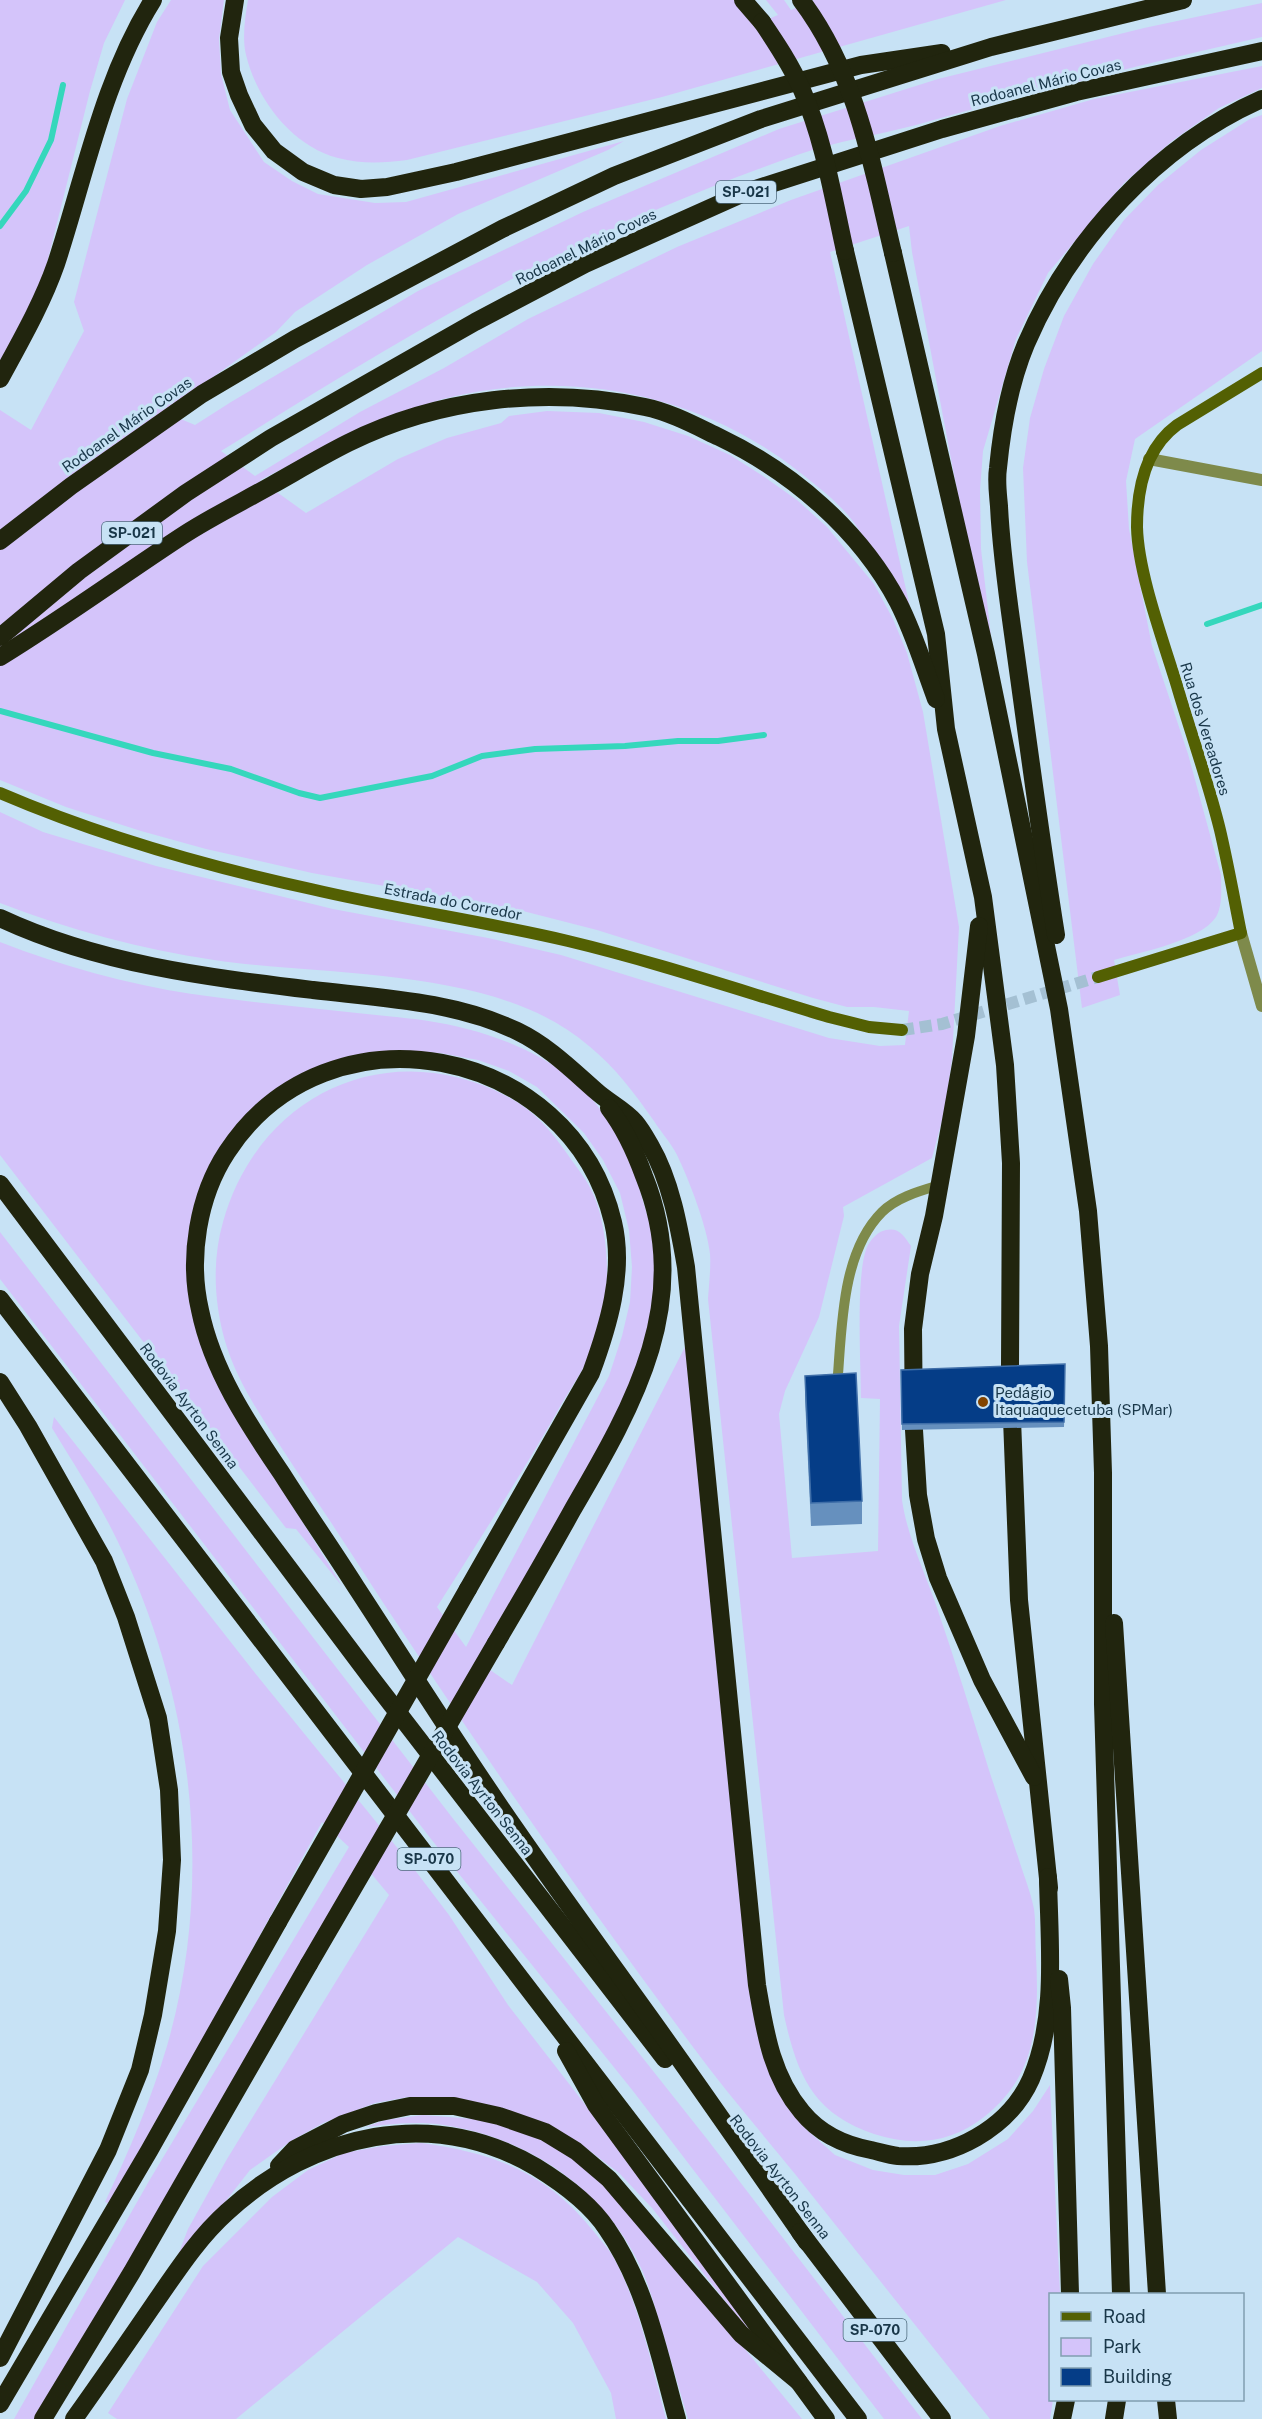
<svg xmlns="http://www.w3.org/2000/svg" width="1262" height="2419" viewBox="0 0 1262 2419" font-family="'Public Sans',sans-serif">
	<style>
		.green { fill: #d4c4fa }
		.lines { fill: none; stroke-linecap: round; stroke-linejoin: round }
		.stream { stroke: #35d7bc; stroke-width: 6 }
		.secondary-tunnel { stroke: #a4c0d3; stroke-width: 12; stroke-dasharray: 12 6; stroke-linecap: butt }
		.lane { stroke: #7e8a4b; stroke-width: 10 }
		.street { stroke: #7e8a4b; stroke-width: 12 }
		.secondary { stroke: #536003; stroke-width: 12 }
		.highway { stroke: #21250e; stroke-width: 18 }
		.highway-bridge { stroke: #21250e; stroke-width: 18 }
		.wall { fill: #6690be }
		.building { fill: #053d87; stroke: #3f6ea8; stroke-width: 1.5 }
		.poi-dot { fill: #824401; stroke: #c7e2f5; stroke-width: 2 }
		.labels { text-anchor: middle; stroke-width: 6; stroke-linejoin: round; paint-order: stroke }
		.shield { fill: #c7e2f5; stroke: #4d6a7d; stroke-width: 1.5 }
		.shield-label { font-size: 14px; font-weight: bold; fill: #193749 }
		.street-label { font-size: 15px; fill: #193749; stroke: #c7e2f5 }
		.poi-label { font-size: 15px; fill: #193749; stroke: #c7e2f5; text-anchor: start }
	</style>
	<rect width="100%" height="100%" fill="#c7e2f5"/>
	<g class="green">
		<polygon points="0,0 125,0 104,43 90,91 44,275 0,373"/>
		<path d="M 171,0 L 224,0 L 219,39 L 221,74 L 230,110 L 264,162 L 292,181 L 318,194 L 375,203 L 406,202 L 624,141 L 608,150 L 458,214 L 367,265 L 295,312 L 276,332 L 164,412 L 195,425 L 231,402 L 418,291 L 583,212 L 779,129 L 938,79 L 1144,28 L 1262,3 L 1262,37 C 1146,63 1030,93 916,125 C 878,135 837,141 800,154 C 703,188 605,229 514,278 C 414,331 317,391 221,451 L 255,476 L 360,412 L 444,368 L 528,319 L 677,247 L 791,200 L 1000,126 L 1094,99 L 1262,66 L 1262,88 L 1219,108 L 1172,141 L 1124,183 L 1048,273 L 1016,339 L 983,451 L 980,490 L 981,549 L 992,645 L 969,554 L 912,252 L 909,226 L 830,252 L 912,616 C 899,596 885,576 872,555 C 865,544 861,530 852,520 C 837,501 817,486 798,471 C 699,393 569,368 447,398 C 433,401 418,408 404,414 C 355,432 308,456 260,480 L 306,513 L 398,459 L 447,438 L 501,423 L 509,416 L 547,411 L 599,413 L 644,422 L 688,436 L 730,455 L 763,476 L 797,500 L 827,527 L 874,584 L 893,619 L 907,653 L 923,712 L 959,927 L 952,1059 L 945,1109 L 932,1158 L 843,1207 L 844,1216 L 819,1317 L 785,1391 L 779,1414 L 792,1558 L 878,1551 L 880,1399 L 861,1398 C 861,1365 855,1270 868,1245 C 872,1238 879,1231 886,1230 C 899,1227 904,1236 911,1246 L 899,1326 L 902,1500 C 907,1535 923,1568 935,1602 C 954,1657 971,1712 988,1767 C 998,1798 1009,1829 1019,1860 C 1024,1876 1031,1893 1034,1909 C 1036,1924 1035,1941 1036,1956 C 1039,2018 1038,2075 984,2117 C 951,2143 913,2147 874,2134 C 812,2113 797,2074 784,2015 L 708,1299 C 709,1284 711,1268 710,1254 C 707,1226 689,1180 677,1155 C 671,1143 661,1132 654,1121 C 635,1094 615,1067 589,1046 C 497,966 329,977 214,960 C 140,949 70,930 0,903 L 0,812 L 43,832 L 156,866 L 333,909 L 488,938 L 561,955 L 829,1038 L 880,1046 L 905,1045 L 909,1011 L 874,1007 L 847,1007 L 813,998 L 597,930 L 519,910 L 312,873 L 206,849 L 141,831 L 66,807 L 0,780 L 0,410 L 31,430 L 84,331 L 74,302 L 127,99 L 157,22 Z"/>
		<path d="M 248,0 L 740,0 L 759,23 L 778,15 L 766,0 L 784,0 L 791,10 L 814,0 L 1006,0 L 662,97 L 407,160 C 383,163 361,164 338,158 C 292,146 257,100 246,55 C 242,38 245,17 248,0 Z"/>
		<path d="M 1262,115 L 1262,351 L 1135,439 L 1126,481 L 1129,529 L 1152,646 L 1188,754 L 1221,875 C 1221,888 1223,905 1216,917 C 1200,941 1141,952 1114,960 L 1120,995 L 1082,1008 L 1027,562 L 1023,468 L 1030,418 L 1044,369 L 1064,316 L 1093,264 L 1124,220 L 1158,185 L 1201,150 L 1250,119 Z"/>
		<path d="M 0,942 C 61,966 127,984 192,994 C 247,1002 302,1007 357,1013 C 393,1017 431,1019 467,1029 C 503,1038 543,1055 572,1079 C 605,1107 630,1153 641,1194 C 645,1210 652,1226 654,1241 C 661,1305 639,1367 612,1424 L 480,1663 L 512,1685 L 687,1343 L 744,1929 L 785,2103 L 807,2130 L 835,2155 L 873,2170 L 904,2175 L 935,2175 L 968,2164 L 1008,2139 L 1033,2111 L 1050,2085 L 1060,2293 L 1060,2294 L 1050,2294 L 1050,2400 L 1053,2400 L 1050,2419 L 990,2419 C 925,2337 860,2256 795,2174 C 760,2131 723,2088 690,2043 C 582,1898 479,1748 380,1598 C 352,1554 323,1510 294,1467 C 269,1428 238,1386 225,1341 C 214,1302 212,1260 223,1222 C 259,1093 389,1034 508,1097 C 534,1110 552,1132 568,1155 C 577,1168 588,1181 594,1196 C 610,1234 611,1298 598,1338 C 590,1361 569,1390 557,1412 C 519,1478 478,1542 437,1607 L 466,1647 L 609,1376 L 622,1336 L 630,1302 L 632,1267 L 629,1230 L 620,1193 L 603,1160 L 584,1133 L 537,1087 L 509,1071 L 478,1060 L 440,1053 L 408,1052 L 373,1057 L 272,1107 L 228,1161 L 203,1221 L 198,1308 L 238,1417 L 342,1586 L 296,1529 L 286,1528 L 0,1155 Z"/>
		<polygon points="0,1232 451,1816 707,2139 922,2419 884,2419 633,2091 431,1839 0,1279"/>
		<path d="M 54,1417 L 259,1678 L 408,1861 L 449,1915 L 508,2005 L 690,2240 L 818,2419 L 652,2208 L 619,2173 L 582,2145 L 408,2097 L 375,2103 L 323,2123 L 291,2141 L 250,2170 L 193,2243 L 178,2255 L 188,2229 L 227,2159 L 389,1895 L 364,1865 L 43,2419 L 14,2419 L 149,2181 L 349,1847 L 322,1822 L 112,2205 L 105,2202 C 129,2151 151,2100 167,2046 C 215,1880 193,1697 118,1542 C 99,1502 75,1466 52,1428 Z"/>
		<path d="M 423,2115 L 486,2120 L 544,2140 L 572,2156 L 625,2202 L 802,2419 L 688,2419 C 679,2388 670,2357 661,2327 C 655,2308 650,2288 642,2270 C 606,2190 529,2138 444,2125 C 418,2121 392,2124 366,2127 L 385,2120 Z"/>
		<path d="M 421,2143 C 494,2153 547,2172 595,2233 C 601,2241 609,2249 614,2258 C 640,2306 652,2367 666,2419 L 616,2419 L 611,2393 L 573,2323 L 537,2282 L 458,2237 L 236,2419 L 117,2419 L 108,2413 L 203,2266 L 272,2197 L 308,2170 L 344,2153 L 383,2146 Z"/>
	</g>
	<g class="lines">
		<g class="stream">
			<polyline points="0,226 26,191 51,140 63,85"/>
			<polyline points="1207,624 1262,605"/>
			<polyline points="0,711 153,753 231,769 299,793 320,798 432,776 482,756 535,749 625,746 678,741 718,741 764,735"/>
		</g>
		<polyline class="secondary-tunnel" points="902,1030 942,1024 1098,977"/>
		<path class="lane" d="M 837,1387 C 842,1332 840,1254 882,1212 C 897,1197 920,1191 940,1185"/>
		<g class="street">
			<polyline points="1149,459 1262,480"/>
			<polyline points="1241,933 1262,1006"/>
		</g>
		<g class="secondary">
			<path d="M 0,793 C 100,836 205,866 311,889 C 396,909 483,921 568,941 C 656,962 742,991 829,1017 L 869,1027 L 902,1030"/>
			<path d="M 1098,977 L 1241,933 C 1234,898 1228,864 1220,830 C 1208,781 1191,734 1177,686 C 1163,640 1138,573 1137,527 C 1137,489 1146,448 1177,425 L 1262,373"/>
		</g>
		<g class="highway">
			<polyline points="235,0 229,38 231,72 239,95 253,125 274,151 303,172 334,185 361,189 387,187 456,172 861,65 942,53"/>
			<polyline points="743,0 762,22"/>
			<polyline points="845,251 936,634 946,729 983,897 1005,1065 1011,1163 1010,1367 1019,1600 1049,1888"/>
			<polyline points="893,253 986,654 1059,1009 1088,1211 1099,1346 1103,1473 1103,1704 1121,2294"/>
			<path d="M 0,379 C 20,342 42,304 56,264 C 85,176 103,80 153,0"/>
			<polyline points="0,541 71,486 202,394 295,339 502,229 614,176 761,119 991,47 1183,0"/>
			<polyline points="0,637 79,571 186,493 271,438 475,322 585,264 746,192 942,129 1076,92 1262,51"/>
			<path d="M 0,657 C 62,619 121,576 182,536 C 211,517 242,502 272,485 C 297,471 322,456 348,443 C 438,398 546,386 645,407 C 670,412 696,426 719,437 C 792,472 860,530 898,602 C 914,633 924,667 936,699"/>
			<path d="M 0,918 C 98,964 206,977 313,990 C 381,998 454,1001 517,1031 C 548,1046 571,1069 596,1091 C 608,1102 625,1110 635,1122 C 641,1129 646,1138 650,1145 C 671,1181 679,1227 686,1267 L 757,1985 C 765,2031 771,2075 802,2112 C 820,2134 844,2145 871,2150 C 880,2152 889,2155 898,2156 C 952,2160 1009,2128 1031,2079 C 1058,2016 1049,1943 1048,1877"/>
			<polyline points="979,926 966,1036 934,1216 920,1274 913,1329 914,1430 918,1495 926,1539 938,1578 982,1680 1034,1777"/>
			<path d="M 1056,935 C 1040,835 1027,734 1013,634 C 1007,591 1001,549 999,506 C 998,494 996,481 998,468 C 1002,427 1010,382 1026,344 C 1071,239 1158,145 1262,99"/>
			<polyline points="0,1184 372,1679 665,2059"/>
			<polyline points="0,1299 858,2419"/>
			<polyline points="0,1382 28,1426 104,1561 126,1617 158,1718 169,1790 172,1860 167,1931 153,2015 140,2070 108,2150 0,2358"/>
			<path d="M 468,1589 L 591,1373 C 608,1327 625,1272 613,1222 C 571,1045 327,998 227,1152 C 198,1196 188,1258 200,1310 C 212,1370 248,1424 282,1474 C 306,1512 332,1549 356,1587 C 409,1668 461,1751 516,1830 C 560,1894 606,1956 651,2019 C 704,2093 755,2167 807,2242"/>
			<polyline points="1114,1623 1157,2294"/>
			<path d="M 496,1643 C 522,1599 548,1554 573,1509 C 635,1403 694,1300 644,1176 C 635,1151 625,1129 609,1108"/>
			<polyline points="1059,1979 1062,2008 1070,2294"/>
			<polyline points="566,2051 596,2105 826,2419"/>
			<polyline points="279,2166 295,2149 343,2124 376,2113 410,2106 454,2106 499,2116 545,2132 576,2151 609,2179 741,2334 798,2381"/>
			<polyline points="800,2232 942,2419"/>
			<polyline points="1166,2400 1168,2419"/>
			<polyline points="0,2404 149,2151 278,1922"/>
			<polyline points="43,2419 132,2272 309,1964"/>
			<path d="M 74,2419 C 101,2381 128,2342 154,2304 C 177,2271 198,2238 227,2212 C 313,2133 432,2106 536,2167 C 562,2183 590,2203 607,2229 C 646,2285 659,2354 677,2419"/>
			<polyline points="1062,2419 1066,2400"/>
			<polyline points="1114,2419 1117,2400"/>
		</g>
		<g class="highway-bridge">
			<path d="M 801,0 C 857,74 872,165 893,253"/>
			<path d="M 762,22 C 777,44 791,65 802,90 C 824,140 833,197 845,251"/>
			<polyline points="278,1922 468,1589"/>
			<polyline points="309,1964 496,1643"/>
		</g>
	</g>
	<g class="wall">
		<polygon points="1065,1364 1064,1427 902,1430 901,1370"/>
		<polygon points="805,1376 862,1501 862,1524 811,1526 805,1399"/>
	</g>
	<g class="building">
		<polygon points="1065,1364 1064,1422 902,1424 901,1370"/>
		<polygon points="856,1373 862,1501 811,1503 805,1376"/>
	</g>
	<circle class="poi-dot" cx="983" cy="1402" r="6"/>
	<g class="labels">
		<g class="shield">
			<rect x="716" y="181" width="60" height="22" rx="4.5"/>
			<rect x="102" y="522" width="60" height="22" rx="4.5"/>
			<rect x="397.5" y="1848" width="63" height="22" rx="4.5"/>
			<rect x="843.5" y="2319" width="63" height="22" rx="4.5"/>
		</g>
		<g class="shield-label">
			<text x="746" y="197">SP-021</text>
			<text x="132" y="538">SP-021</text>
			<text x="429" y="1864">SP-070</text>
			<text x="875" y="2335">SP-070</text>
		</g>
		<g class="street-label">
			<text transform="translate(1046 83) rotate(-14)" y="5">Rodoanel Mário Covas</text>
			<text transform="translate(586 247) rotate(-26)" y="5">Rodoanel Mário Covas</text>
			<text transform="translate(127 425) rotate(-35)" y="5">Rodoanel Mário Covas</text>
			<text transform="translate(1205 729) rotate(73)" y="5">Rua dos Vereadores</text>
			<text transform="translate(453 902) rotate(11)" y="5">Estrada do Corredor</text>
			<text transform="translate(189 1406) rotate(53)" y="5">Rodovia Ayrton Senna</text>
			<text transform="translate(482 1793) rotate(52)" y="5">Rodovia Ayrton Senna</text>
			<text transform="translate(780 2177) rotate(52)" y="5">Rodovia Ayrton Senna</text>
		</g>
		<g class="poi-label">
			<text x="995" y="1398">Pedágio<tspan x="995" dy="17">Itaquaquecetuba (SPMar)</tspan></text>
		</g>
	</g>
	<rect x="1049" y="2293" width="195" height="108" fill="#c7e2f5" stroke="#819eb0" stroke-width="1.5"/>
	<rect x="1061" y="2312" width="30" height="9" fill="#536003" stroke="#819eb0" stroke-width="1.5"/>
	<text x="1103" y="2323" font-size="18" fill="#193749">Road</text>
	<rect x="1061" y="2338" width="30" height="18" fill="#d4c4fa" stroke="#819eb0" stroke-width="1.5"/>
	<text x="1103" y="2353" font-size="18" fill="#193749">Park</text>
	<rect x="1061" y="2368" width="30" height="18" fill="#053d87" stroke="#819eb0" stroke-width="1.5"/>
	<text x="1103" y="2383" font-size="18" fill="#193749">Building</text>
</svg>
